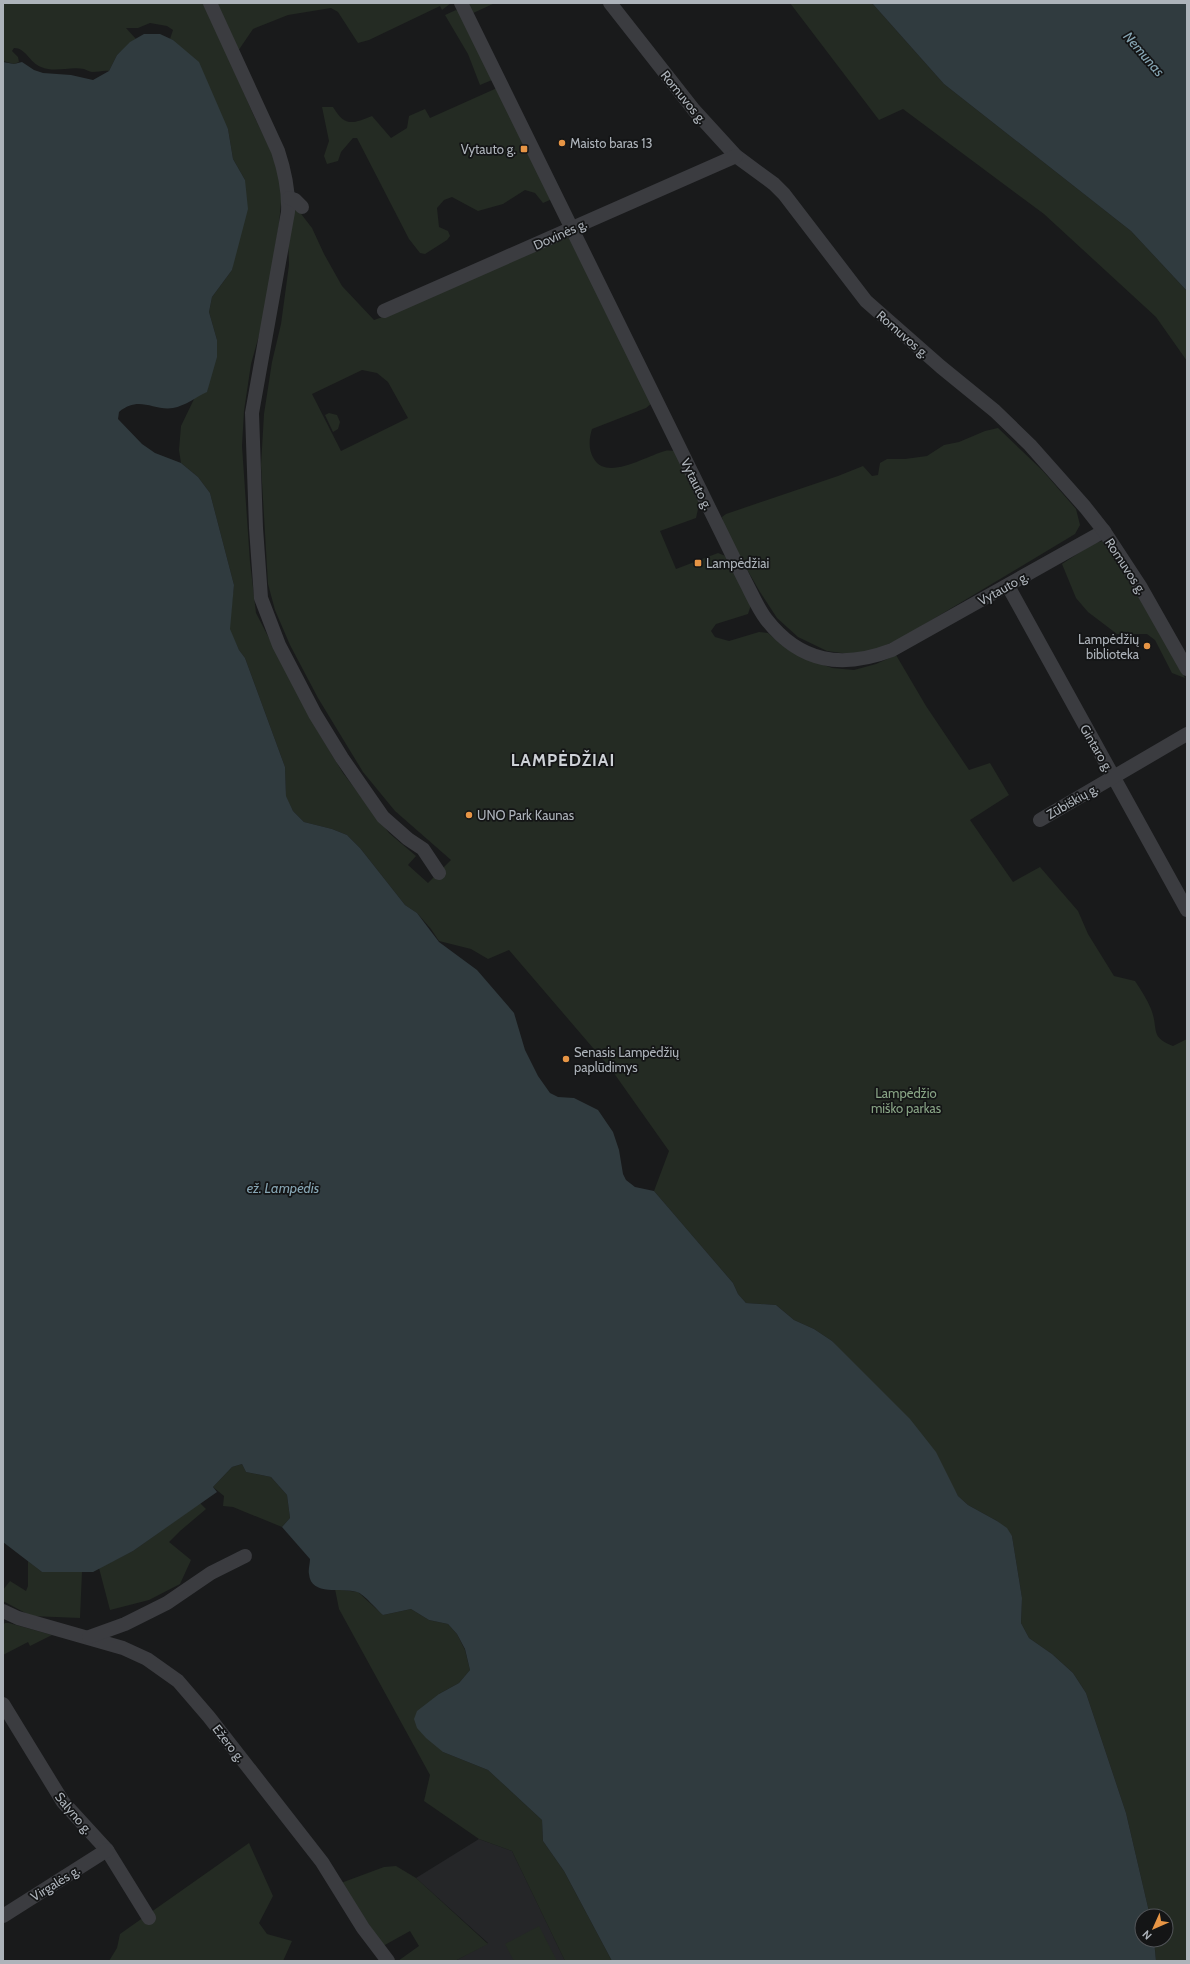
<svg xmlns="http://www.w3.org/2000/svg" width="1190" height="1964" viewBox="0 0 1190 1964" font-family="Cabin,sans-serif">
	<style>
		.built { fill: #252628 }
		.green { fill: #242b23; fill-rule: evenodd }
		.water { fill: #303b3f }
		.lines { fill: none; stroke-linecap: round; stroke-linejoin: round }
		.minor { stroke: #3b3c40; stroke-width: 14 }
		.poi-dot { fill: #e79545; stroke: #141516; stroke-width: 1.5 }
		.labels { text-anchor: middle; stroke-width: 3.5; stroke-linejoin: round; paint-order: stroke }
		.street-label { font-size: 13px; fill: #adb3ba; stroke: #141516 }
		.poi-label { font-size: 13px; fill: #adb3ba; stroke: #141516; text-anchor: start }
		.park-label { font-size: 13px; fill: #88a485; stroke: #141516 }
		.water-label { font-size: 14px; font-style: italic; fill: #86a5b3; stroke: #141516 }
		.district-label { font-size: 17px; font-weight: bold; letter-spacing: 1px; fill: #cdd1d6; stroke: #141516 }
	</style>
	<rect width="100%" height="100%" fill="#191a1b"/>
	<polygon class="built" points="479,1839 512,1851 565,1961 455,1961 488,1943 416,1878"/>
	<g class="green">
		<path d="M 3,3 L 205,3 L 253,114 L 278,165 L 282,191 L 279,224 L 263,321 L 251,364 L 244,411 L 242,446 L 250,562 L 256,613 L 314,725 L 343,773 L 389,833 L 416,856 L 408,865 L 428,883 L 451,860 L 395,811 L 363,772 L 318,698 L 290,645 L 275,610 L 268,584 L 261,465 L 264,414 L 272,362 L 281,324 L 289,265 L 288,235 L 295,206 L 312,228 L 324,254 L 342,286 L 374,320 L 394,313 L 566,236 L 571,237 L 652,403 L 646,408 L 592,429 C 589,439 588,449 594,459 C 607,481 646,456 665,451 C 668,450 673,451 677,451 L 700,500 L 696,518 L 660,531 L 676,569 L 718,553 L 728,557 L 751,605 L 748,614 L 716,624 L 711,631 L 715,637 L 729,641 L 759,632 L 768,633 L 783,646 L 808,659 L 832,668 L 854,670 L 876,664 L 896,655 L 926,706 L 969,770 L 990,763 L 1009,795 L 970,820 L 1013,882 L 1040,867 L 1078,911 L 1088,934 L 1114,976 L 1135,981 C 1141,990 1147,999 1151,1009 C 1159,1029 1149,1037 1173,1046 L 1187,1039 L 1187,1961 L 1156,1961 L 1154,1940 L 1166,1940 L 1166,1916 L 1150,1916 L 1126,1813 L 1086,1693 L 1073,1673 L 1052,1654 L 1029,1638 L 1021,1623 L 1022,1598 L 1012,1536 L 997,1521 L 968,1505 L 958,1496 L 952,1486 L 832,1341 L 814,1329 L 794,1320 L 776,1305 L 746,1303 L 738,1294 L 733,1283 L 654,1191 L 669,1151 L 611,1069 L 509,950 L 488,959 L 471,949 L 439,941 L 431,929 L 417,913 L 405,905 L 360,848 L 347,835 L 332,829 L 304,822 L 293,811 L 286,797 L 285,767 L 245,658 L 239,650 L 229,629 L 234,585 L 210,493 L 198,477 L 181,463 L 179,450 L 181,426 L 195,397 L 207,391 L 217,340 L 209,312 L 212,297 L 232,270 L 245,180 L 233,159 L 228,129 L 173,40 L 170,39 L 173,30 L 167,26 L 150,23 L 138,28 L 126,28 L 136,39 L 117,55 L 109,71 C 103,70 99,72 93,72 C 90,72 87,70 84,69 C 70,66 55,73 41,67 C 29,62 26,48 14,48 L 12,51 L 18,57 L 19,62 L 14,64 L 3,61 ZM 362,370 L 377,373 L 388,382 L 408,418 L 341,451 L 312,394 Z"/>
		<polygon points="215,3 451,3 442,10 440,6 369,40 358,43 338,12 331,8 288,15 253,29 238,51"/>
		<polygon points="466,3 495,3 471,14"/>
		<polygon points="790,3 872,3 944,84 1131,231 1187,291 1187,361 1156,317 1044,214 903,109 879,120"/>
		<polygon points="456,10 459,12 492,80 480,85 468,54 445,15"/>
		<path d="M 497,88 L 552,199 L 543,203 L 535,193 L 525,190 L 503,204 L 478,211 L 452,197 L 444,200 L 437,208 L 439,227 L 448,231 L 450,236 L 447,240 L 425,254 L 420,253 L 409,239 L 357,138 L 353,138 L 341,152 L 338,161 L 327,164 L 324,156 L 329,141 L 322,107 L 333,107 C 345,127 352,124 372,116 L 391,138 L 407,128 L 409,116 L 425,109 L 430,118 Z"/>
		<polygon points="329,413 337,415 340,422 338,429 333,432 325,415"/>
		<polygon points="998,428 1043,471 1076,509 1080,525 1075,534 900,639 872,651 849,654 827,651 798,637 777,618 760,592 725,531 722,517 726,514 838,476 863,466 872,476 878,475 880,463 887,459 905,459 927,456 944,445 959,442 985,431"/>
		<polygon points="1103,541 1157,625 1185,678 1172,673 1155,640 1147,634 1117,634 1088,612 1076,598 1062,564 1094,543"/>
		<polygon points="242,1464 246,1472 271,1477 287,1495 290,1518 282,1527 233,1507 223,1506 224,1496 213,1487 232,1467"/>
		<polygon points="200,1503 206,1509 180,1531 169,1542 191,1560 180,1584 149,1600 110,1610 99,1568 133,1551"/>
		<polygon points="28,1561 42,1572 82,1572 80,1618 31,1616 3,1601 3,1590 10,1581 26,1591 28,1586"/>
		<polygon points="335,1589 358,1592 383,1615 411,1609 429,1620 448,1624 457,1634 465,1650 470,1670 459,1683 439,1694 443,1752 488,1770 542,1820 543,1841 564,1871 612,1961 565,1961 512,1851 479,1839 424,1801 430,1775 339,1609"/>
		<polygon points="5,1623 9,1623 52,1635 30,1646 28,1642 3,1655 3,1625"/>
		<polygon points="249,1843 273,1896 259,1923 267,1934 292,1941 283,1961 109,1961 117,1948 120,1934"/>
		<polygon points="396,1866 416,1878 488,1944 455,1961 398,1961 419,1946 410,1931 383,1946 341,1883 384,1867"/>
		<polygon points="539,1926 557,1961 514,1961 505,1944"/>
	</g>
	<g class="water">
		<polygon points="872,3 1187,3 1187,291 1131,231 944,84"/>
		<path d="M 144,34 L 160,34 L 173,40 L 199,62 L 228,129 L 233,159 L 245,180 L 248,209 L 232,270 L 212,297 L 209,312 L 217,340 L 217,357 L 207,392 C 196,397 185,406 173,408 C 153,411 139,395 119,412 L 118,419 L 142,444 L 155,453 L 181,463 L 198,477 L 210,493 L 234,585 L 230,629 L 239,650 L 245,658 L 285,767 L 286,796 L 293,811 L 304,822 L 332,829 L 347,835 L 360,848 L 405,905 L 417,913 L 439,942 L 477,970 L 514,1013 L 525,1050 L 538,1076 L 550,1093 L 558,1097 L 574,1098 L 598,1110 L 613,1132 L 619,1150 L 623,1174 L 626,1180 L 635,1187 L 654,1191 L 733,1283 L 738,1294 L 746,1303 L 776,1305 L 794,1320 L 814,1329 L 832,1341 L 910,1419 L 936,1452 L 958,1496 L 968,1505 L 997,1521 L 1007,1528 L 1012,1536 L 1022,1598 L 1021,1623 L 1029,1638 L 1052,1654 L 1073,1673 L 1086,1693 L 1126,1813 L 1150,1916 L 1142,1916 L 1142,1940 L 1154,1940 L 1156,1961 L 612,1961 L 564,1871 L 543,1841 L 542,1820 L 488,1770 L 443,1752 L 426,1738 L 417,1728 L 414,1719 L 417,1711 L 439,1694 L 459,1683 L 470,1670 L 465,1649 L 457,1634 L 448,1624 L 429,1620 L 411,1609 L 383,1615 C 377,1610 364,1594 357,1592 C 342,1587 311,1597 309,1574 C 308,1570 310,1564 310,1559 L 282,1527 L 290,1518 L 287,1495 L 271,1477 L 246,1472 L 242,1464 L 232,1467 L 213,1487 L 217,1492 L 133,1551 L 93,1572 L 42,1572 L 3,1542 L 3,62 L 14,64 L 22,62 L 34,70 L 43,73 L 71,75 L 93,80 L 109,71 L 117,55 L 130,42 Z"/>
	</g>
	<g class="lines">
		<g class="minor">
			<path d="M 210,3 L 278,151 C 285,172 289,190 288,212 L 252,413 L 256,528 L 261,598 L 279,645 L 315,714 L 342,758 L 383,817 L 408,839 L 423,849 L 439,873"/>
			<path d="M 461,3 L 744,579 C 751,592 757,607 766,619 C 800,663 842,669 892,650 L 1104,531"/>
			<polyline points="610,3 694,110 736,156 774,184 784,194 866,301 941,367 995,411 1030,445 1085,507 1104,531 1140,586 1187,669"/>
			<polyline points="289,198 295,200 302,207"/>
			<polyline points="384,311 736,156"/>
			<polyline points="1008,586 1187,910"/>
			<polyline points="1040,820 1187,734"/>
			<polyline points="3,1611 18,1618 123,1648 147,1659 178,1681 209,1717 322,1862 363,1928 388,1961"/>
			<polyline points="89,1637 125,1624 167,1603 211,1573 245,1556"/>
			<polyline points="3,1704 63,1802 107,1850 149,1918"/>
			<polyline points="3,1916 107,1850"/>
		</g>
	</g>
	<g class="poi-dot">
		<circle cx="562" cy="143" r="4"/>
		<rect x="520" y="145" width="8" height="8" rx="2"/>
		<rect x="694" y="559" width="8" height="8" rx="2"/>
		<circle cx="1147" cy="646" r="4"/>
		<circle cx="469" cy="815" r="4"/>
		<circle cx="566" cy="1059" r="4"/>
	</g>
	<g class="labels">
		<g class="street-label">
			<text transform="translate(684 97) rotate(51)" y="5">Romuvos g.</text>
			<text transform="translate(560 234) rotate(-24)" y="5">Dovinės g.</text>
			<text transform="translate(903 334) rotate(41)" y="5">Romuvos g.</text>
			<text transform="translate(697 484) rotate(64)" y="5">Vytauto g.</text>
			<text transform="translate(1126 566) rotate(57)" y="5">Romuvos g.</text>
			<text transform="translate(1003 588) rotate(-29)" y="5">Vytauto g.</text>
			<text transform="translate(1097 748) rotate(60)" y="5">Gintaro g.</text>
			<text transform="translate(1072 801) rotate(-30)" y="5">Zūbiškių g.</text>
			<text transform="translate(229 1743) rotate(52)" y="5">Ežero g.</text>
			<text transform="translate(74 1813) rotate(50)" y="5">Salyno g.</text>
			<text transform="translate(55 1883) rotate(-32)" y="5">Virgalės g.</text>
		</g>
		<g class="poi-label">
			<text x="570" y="148">Maisto baras 13</text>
			<text x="516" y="154" text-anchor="end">Vytauto g.</text>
			<text x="706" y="568">Lampėdžiai</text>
			<text x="1139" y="644" text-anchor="end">Lampėdžių<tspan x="1139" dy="15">biblioteka</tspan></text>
			<text x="477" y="820">UNO Park Kaunas</text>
			<text x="574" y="1057">Senasis Lampėdžių<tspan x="574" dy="15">paplūdimys</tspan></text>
		</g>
		<g class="park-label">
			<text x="906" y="1098">Lampėdžio<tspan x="906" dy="15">miško parkas</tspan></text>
		</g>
		<g class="water-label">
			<text transform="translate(1144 54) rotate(49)" y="5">Nemunas</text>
			<text x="283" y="1193">ež. Lampėdis</text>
		</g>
		<g class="district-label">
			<text x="563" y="766">LAMPĖDŽIAI</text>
		</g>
	</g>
	<rect width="1190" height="1964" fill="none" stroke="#adb3ba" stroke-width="8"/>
	<g transform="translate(1154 1928) rotate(225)"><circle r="19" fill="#141516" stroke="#515458"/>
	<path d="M0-3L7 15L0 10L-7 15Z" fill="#e79545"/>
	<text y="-6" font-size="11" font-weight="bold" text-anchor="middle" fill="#adb3ba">N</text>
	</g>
</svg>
